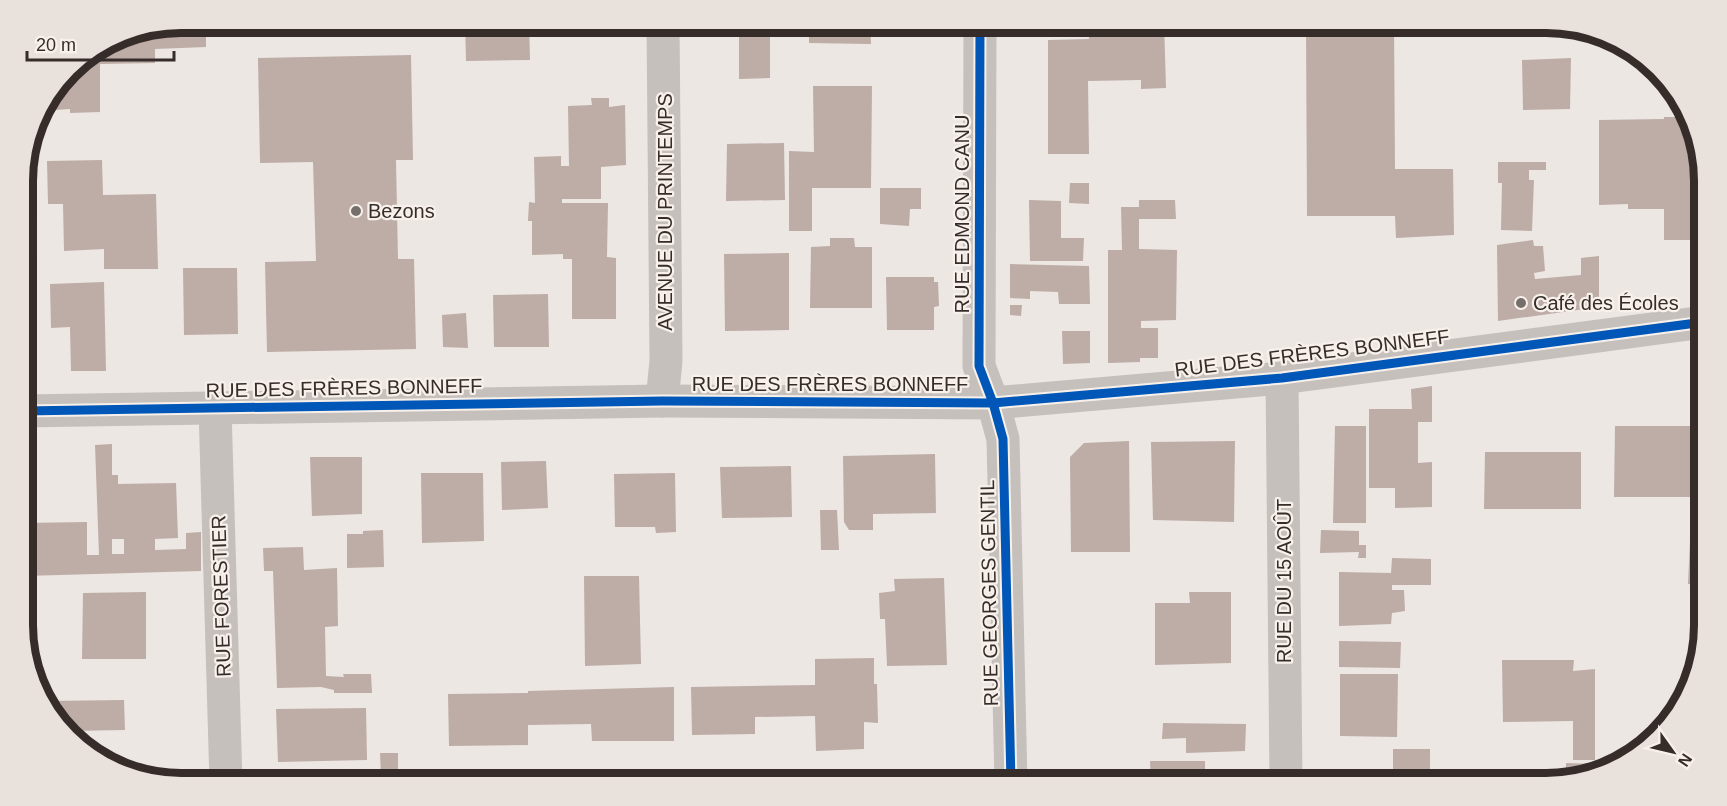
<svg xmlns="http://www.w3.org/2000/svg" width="1727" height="806" viewBox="0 0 1727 806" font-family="Arial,sans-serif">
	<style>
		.building { fill: #beaca6; fill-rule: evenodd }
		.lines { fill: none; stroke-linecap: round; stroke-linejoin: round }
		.minor { stroke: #c5c0bc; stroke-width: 33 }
		.cycleway-casing { stroke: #f8f1eb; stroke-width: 13 }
		.cycleway { stroke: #0057b8; stroke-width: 9 }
		.poi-dot { fill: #766e6b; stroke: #f8f1eb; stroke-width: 2 }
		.labels { text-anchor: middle; stroke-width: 4.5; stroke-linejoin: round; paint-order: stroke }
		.poi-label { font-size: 20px; fill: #362d2a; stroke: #f8f1eb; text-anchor: start }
		.street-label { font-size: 20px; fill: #362d2a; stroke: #f8f1eb }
		.rim { fill: none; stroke: #362d2a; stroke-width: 8 }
	</style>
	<rect width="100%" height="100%" fill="#ece7e3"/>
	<g class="building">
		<polygon points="181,22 206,22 206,47 155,49 155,63 100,64 100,112 70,113 70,109 55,110 54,90 76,62 121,34"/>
		<polygon points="465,22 529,22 530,60 466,61"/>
		<polygon points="739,22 782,22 782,34 770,36 770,78 739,79"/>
		<polygon points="809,22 870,22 871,44 809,43"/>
		<polygon points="1140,22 1164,22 1166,88 1141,89 1141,80 1088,81 1089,154 1048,154 1048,40 1089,39 1088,23"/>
		<polygon points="1306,22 1394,22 1395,169 1453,169 1454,235 1396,238 1395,216 1307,216"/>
		<polygon points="1497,22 1546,22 1574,28 1497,32"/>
		<polygon points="411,55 413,160 396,160 398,259 414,259 416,349 267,352 265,262 316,261 313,162 260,163 258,58"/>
		<polygon points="1571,58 1570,109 1523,110 1522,60"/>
		<polygon points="813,86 872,86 871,188 812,188 812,231 789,231 789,151 814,152"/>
		<polygon points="591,98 609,98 609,107 625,105 626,165 601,167 601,199 562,199 562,203 608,203 607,257 616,258 616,319 572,319 572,259 563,259 563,254 532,255 532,221 528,221 529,202 535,203 534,157 561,156 561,166 569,166 568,106 592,105"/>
		<polygon points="1664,117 1685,117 1701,156 1702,180 1697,179 1699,240 1664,240 1664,209 1628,209 1628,204 1599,205 1599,120 1664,119"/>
		<polygon points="784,143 785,200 726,201 727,144"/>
		<polygon points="102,160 103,195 156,194 158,269 104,269 104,249 64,251 63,204 48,204 47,161"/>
		<polygon points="1498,162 1546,162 1546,170 1529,170 1529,180 1534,180 1532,231 1501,230 1502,183 1498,183"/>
		<polygon points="1070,183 1089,183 1089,204 1069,203"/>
		<polygon points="880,188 921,188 921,209 910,209 909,226 880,224"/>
		<polygon points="1029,200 1061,201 1061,238 1084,238 1083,261 1030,261"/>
		<polygon points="1139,200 1175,200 1176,219 1139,219 1139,249 1177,250 1176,320 1141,321 1141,328 1158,328 1158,358 1140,358 1140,362 1108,363 1108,250 1122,250 1121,207 1139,207"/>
		<polygon points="830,238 854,238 855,247 872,247 872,308 810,308 811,247 830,246"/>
		<polygon points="1533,240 1534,246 1543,246 1545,271 1534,273 1535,279 1581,275 1581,258 1599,256 1599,307 1498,321 1497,245"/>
		<polygon points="789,253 789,330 725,331 724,254"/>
		<polygon points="1010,264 1089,266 1090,304 1059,304 1058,292 1030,291 1030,299 1010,298"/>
		<polygon points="183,268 237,268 238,334 184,335"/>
		<polygon points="886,277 934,277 934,282 938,282 939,306 934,307 934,330 887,330"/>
		<polygon points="104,282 106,371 71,371 70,327 51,328 50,284"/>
		<polygon points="548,294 549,347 494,347 493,295"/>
		<polygon points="1010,305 1022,305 1021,316 1010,315"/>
		<polygon points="466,313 468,348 443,347 442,315"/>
		<polygon points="1062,331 1090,331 1090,363 1063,364"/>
		<polygon points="1432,386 1432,422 1418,422 1418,463 1432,462 1432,507 1395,508 1395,488 1369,488 1369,409 1412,409 1411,389"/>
		<polygon points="1335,426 1366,426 1366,523 1333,523"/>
		<polygon points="1615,426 1704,426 1704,497 1614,497"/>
		<polygon points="1129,441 1130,552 1071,552 1070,457 1084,443"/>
		<polygon points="1235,441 1234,522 1153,520 1151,442"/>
		<path d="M 112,444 L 112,475 L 118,475 L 118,484 L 176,483 L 178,538 L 155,539 L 155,550 L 186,549 L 186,533 L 201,532 L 201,571 L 24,576 L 24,523 L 87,522 L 87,555 L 99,555 L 95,445 ZM 112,539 L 124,539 L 124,554 L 112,554 Z"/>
		<polygon points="1485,452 1581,452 1581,509 1484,509"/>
		<polygon points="935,454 936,513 873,514 873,530 849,530 844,522 843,456"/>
		<polygon points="310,457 362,457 362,514 312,516"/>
		<polygon points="546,461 548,508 502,510 501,462"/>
		<polygon points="791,466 792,517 722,518 720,467"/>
		<polygon points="421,473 483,473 484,541 422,543"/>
		<polygon points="675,473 676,532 656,533 655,527 615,527 614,474"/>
		<polygon points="820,510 837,510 839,550 821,550"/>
		<polygon points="1704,520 1704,585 1688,584 1690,541 1701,542 1701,535 1696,530 1697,524"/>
		<polygon points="383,530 384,567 347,568 347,534 363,534 363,531"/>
		<polygon points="1321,530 1359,531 1359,545 1366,545 1366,558 1358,558 1359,552 1320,553"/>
		<polygon points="303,547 304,570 337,568 338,626 325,627 326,676 344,677 343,674 371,674 372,693 334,693 334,690 321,687 277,688 273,571 264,571 263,548"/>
		<polygon points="1392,558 1431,559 1431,585 1392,585 1392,590 1404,590 1405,611 1392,613 1391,624 1339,626 1339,572 1391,573"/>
		<polygon points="584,576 639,576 641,664 585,666"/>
		<polygon points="944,578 947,665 887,666 885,619 880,619 879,593 895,591 894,579"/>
		<polygon points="146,592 146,659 82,659 83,593"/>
		<polygon points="1189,592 1231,592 1231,663 1155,665 1155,603 1190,603"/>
		<polygon points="1339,641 1401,642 1400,668 1339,667"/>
		<polygon points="874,658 874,684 877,684 878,723 864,722 864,749 816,751 815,716 755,717 755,734 692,735 691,687 815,685 815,659"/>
		<polygon points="1502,660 1574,660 1573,671 1595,669 1595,760 1573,760 1573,721 1503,722"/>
		<polygon points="1340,674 1398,674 1397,737 1340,736"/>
		<polygon points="674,687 674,741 592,741 591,724 528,725 528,745 449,746 448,694 528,693 528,691"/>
		<polygon points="124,700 125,730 68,731 55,722 47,701"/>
		<polygon points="366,708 367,760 278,762 276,709"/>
		<polygon points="1163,723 1246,724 1245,751 1186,753 1186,738 1162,739"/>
		<rect x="1393" y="749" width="37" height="21"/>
		<polygon points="380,753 398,753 398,776 381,776"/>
		<polygon points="1150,761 1205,761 1205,783 1151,783"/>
		<polygon points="1566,763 1595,764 1594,770 1566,780"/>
	</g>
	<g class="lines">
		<g class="minor">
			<polyline points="980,22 979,366 993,403 1003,439 1011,783"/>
			<polyline points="1282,378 1286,783"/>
			<polyline points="662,401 666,361 663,22"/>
			<polyline points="215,408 226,783"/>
			<polyline points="23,411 662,401 993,403 1282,378 1704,322"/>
		</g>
		<g class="cycleway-casing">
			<g id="cycleway">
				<polyline points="980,22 979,366 993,403 1003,439 1011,783"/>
				<polyline points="23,411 662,401 993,403 1282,378 1704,322"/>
			</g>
		</g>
		<use href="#cycleway" class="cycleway"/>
	</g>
	<g class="poi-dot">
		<circle cx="356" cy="211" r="6"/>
		<circle cx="1521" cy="303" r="6"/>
	</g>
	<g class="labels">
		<g class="poi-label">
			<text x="368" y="218">Bezons</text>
			<text x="1533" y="310">Café des Écoles</text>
		</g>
		<g class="street-label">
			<text transform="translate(665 212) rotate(-90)" y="7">AVENUE DU PRINTEMPS</text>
			<text transform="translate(962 214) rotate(-90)" y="7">RUE EDMOND CANU</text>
			<text transform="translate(1312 353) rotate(-7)" y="7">RUE DES FRÈRES BONNEFF</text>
			<text x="830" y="391">RUE DES FRÈRES BONNEFF</text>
			<text transform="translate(344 388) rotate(-1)" y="7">RUE DES FRÈRES BONNEFF</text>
			<text transform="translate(1284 581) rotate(-90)" y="7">RUE DU 15 AOÛT</text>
			<text transform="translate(989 593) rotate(-91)" y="7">RUE GEORGES GENTIL</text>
			<text transform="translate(221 596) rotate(-92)" y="7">RUE FORESTIER</text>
		</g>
	</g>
	<path d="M0 0H1727V806H0ZM181 33H1546A148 148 0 0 1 1694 181V625A148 148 0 0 1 1546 773H181A148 148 0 0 1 33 625V181A148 148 0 0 1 181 33Z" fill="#e8e1dc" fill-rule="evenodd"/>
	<path class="rim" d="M181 33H1546A148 148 0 0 1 1694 181V625A148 148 0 0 1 1546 773H181A148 148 0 0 1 33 625V181A148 148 0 0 1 181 33Z"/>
	<g transform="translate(1673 752) rotate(124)" stroke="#f8f1eb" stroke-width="4.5" paint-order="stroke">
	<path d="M0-4.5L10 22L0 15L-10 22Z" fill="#362d2a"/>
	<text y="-9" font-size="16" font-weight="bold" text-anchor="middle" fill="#362d2a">N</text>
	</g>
	<path d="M27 51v9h147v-9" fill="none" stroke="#362d2a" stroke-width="3"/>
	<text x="36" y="51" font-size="18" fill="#362d2a" stroke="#f8f1eb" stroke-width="4.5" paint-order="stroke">20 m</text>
</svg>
